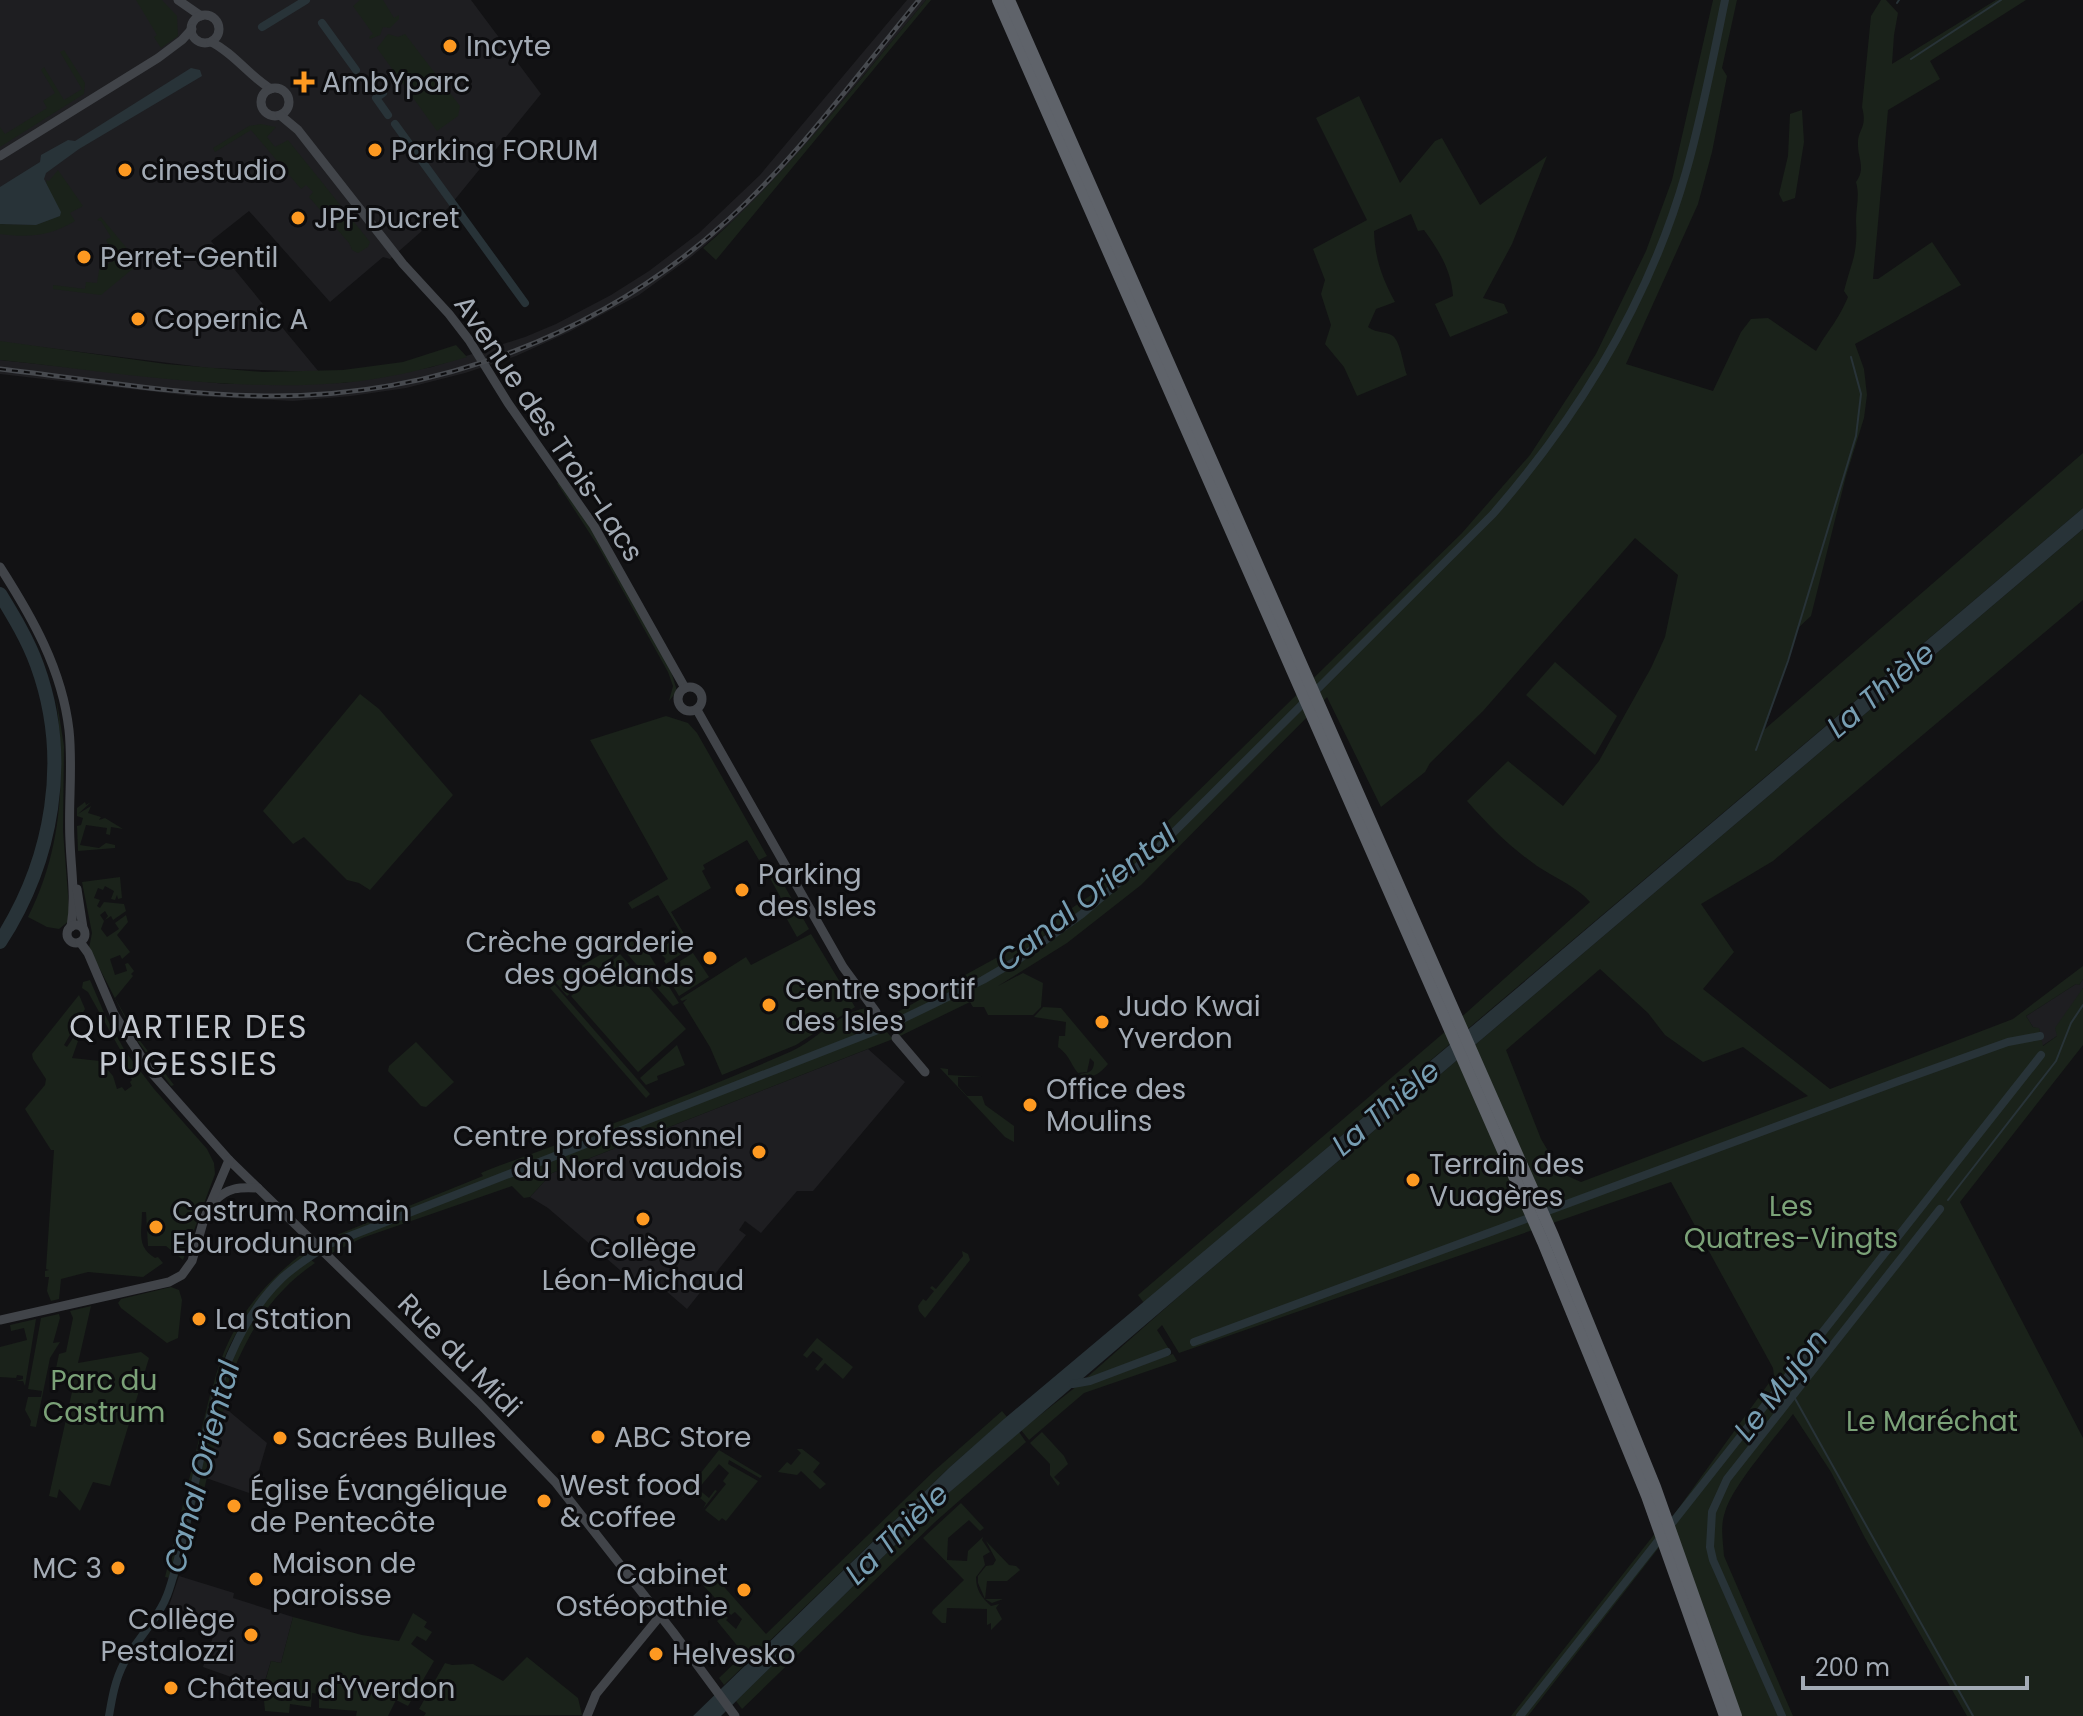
<svg xmlns="http://www.w3.org/2000/svg" width="2083" height="1716" viewBox="0 0 2083 1716" font-family="Poppins,sans-serif">
	<style>
		.built { fill: #1e1e21 }
		.green { fill: #1a221a; fill-rule: evenodd }
		.water { fill: #283338 }
		.lines { fill: none; stroke-linecap: round; stroke-linejoin: round }
		.stream { stroke: #283338; stroke-width: 2 }
		.canal { stroke: #283338; stroke-width: 8 }
		.river { stroke: #283338; stroke-width: 14 }
		.secondary { stroke: #414449; stroke-width: 9 }
		.highway { stroke: #5f636a; stroke-width: 12 }
		.rail-casing { stroke: #46494e; stroke-width: 5 }
		.rail { stroke: #0d0d0f; stroke-width: 2; stroke-dasharray: 6; stroke-linecap: butt }
		.poi-dot { fill: #fd9921; stroke: #0d0d0f; stroke-width: 3 }
		.labels { text-anchor: middle; stroke-width: 6; stroke-linejoin: round; paint-order: stroke }
		.poi-label { font-size: 28px; fill: #a3abb5; stroke: #0d0d0f; text-anchor: start }
		.street-label { font-size: 28px; fill: #a3abb5; stroke: #0d0d0f }
		.park-label { font-size: 28px; fill: #7ba278; stroke: #0d0d0f }
		.water-label { font-size: 30px; font-style: italic; fill: #779eb3; stroke: #0d0d0f }
		.quarter-label { font-size: 32px; letter-spacing: 2px; fill: #c4c9d1; stroke: #0d0d0f }
	</style>
	<rect width="100%" height="100%" fill="#121214"/>
	<g class="built">
		<polygon points="0,0 471,0 541,94 448,208 390,259 383,257 330,302 249,211 211,241 319,372 209,368 0,342"/>
		<polygon points="907,0 926,0 801,151 749,207 691,257 639,295 569,332 516,356 465,373 406,388 351,396 293,401 192,396 0,374 0,360 226,384 343,383 432,367 525,337 556,324 611,295 649,271 699,233 760,175"/>
		<polygon points="2083,979 2083,988 2057,1036 2042,1046 2039,1029 2033,1027 2026,1016 2076,984 2079,985"/>
		<polygon points="868,1049 905,1082 813,1191 797,1191 761,1233 745,1221 739,1230 746,1235 687,1309 651,1278 642,1289 548,1208 530,1197 552,1173"/>
		<polygon points="224,1407 267,1443 252,1494 206,1478"/>
		<polygon points="179,1576 234,1593 233,1598 293,1617 281,1663 271,1661 264,1684 250,1679 248,1683 203,1667 218,1622 169,1606"/>
	</g>
	<g class="green">
		<polygon points="136,0 162,0 177,16 178,36 161,48 154,37 157,35"/>
		<polygon points="360,0 383,0 394,18 399,15 399,19 390,28 383,27 380,35 370,39 369,37 373,34 353,6"/>
		<path d="M 926,0 L 931,0 L 716,260 L 703,248 C 787,175 855,85 926,0 Z"/>
		<path d="M 1713,0 L 1737,0 L 1722,68 L 1727,76 L 1712,152 L 1698,204 L 1626,364 L 1713,391 L 1741,332 L 1751,319 L 1768,318 L 1816,351 C 1828,330 1838,321 1848,297 L 1844,291 C 1852,260 1858,255 1856,221 C 1856,207 1860,196 1856,182 C 1866,168 1858,159 1858,145 C 1857,129 1868,129 1862,107 L 1871,16 L 1881,0 L 1886,0 L 1898,13 L 1894,35 L 1892,64 L 1996,0 L 2026,0 L 1930,61 L 1940,79 L 1888,110 L 1873,279 L 1878,279 L 1932,242 L 1961,285 L 1855,344 L 1864,369 L 1867,395 L 1864,418 L 1846,476 L 1811,616 L 1798,628 L 1765,729 L 2083,453 L 2083,508 L 1144,1303 L 1138,1295 L 1447,1030 L 1590,902 C 1576,886 1555,878 1537,866 C 1510,847 1489,826 1467,801 L 1508,761 L 1563,806 L 1599,761 L 1651,668 L 1665,637 L 1678,575 L 1635,538 L 1483,711 L 1430,763 L 1425,772 L 1381,807 L 1327,697 L 1141,885 L 1067,943 L 998,986 L 1023,973 L 1043,983 L 1041,1007 L 1033,1015 L 988,1015 L 984,1007 L 973,1007 L 970,1002 L 896,1038 L 883,1020 L 1007,952 L 1094,893 L 1462,533 L 1530,455 L 1596,354 L 1646,251 L 1672,180 Z"/>
		<polygon points="388,34 398,37 405,34 460,106 458,116 437,131 377,48"/>
		<polygon points="64,50 85,83 84,94 0,147 0,127 5,134 47,108 43,101 55,93 41,70 44,67 64,100 82,89 60,52"/>
		<path d="M 1359,96 L 1400,183 L 1435,141 L 1442,138 L 1480,205 L 1547,156 L 1512,244 L 1483,298 L 1504,304 L 1508,313 L 1450,337 L 1435,304 L 1453,296 C 1451,269 1439,251 1424,230 L 1418,231 L 1411,214 L 1374,231 C 1375,259 1382,278 1395,302 L 1376,309 L 1368,327 C 1378,334 1386,331 1393,336 C 1401,343 1403,365 1407,375 L 1357,396 L 1344,367 L 1325,344 L 1331,325 L 1321,294 L 1325,280 L 1313,249 L 1367,220 L 1316,118 Z"/>
		<polygon points="1802,110 1804,142 1795,198 1783,202 1779,194 1788,156 1790,114"/>
		<polygon points="261,124 276,127 267,137 275,147 288,140 370,242 368,247 358,253 352,250 349,243 309,197 313,192 306,185 301,189 251,130 215,152 213,148 249,126"/>
		<path d="M 58,170 L 83,206 L 70,213 L 75,221 C 50,236 28,238 0,234 L 0,224 L 36,225 L 59,216 C 58,202 47,193 46,180 L 49,181 Z"/>
		<polygon points="101,217 134,257 136,256 141,262 101,295 53,289 53,285 85,289 86,282 97,283 99,270 116,259 106,240 111,237 101,221 97,220"/>
		<path d="M 0,341 L 166,364 L 263,372 L 343,370 L 403,362 L 456,345 L 467,357 C 426,369 383,380 341,383 C 228,392 113,372 0,360 Z"/>
		<polygon points="559,482 596,536 671,671 677,691 669,701 673,686 668,672 598,546 557,483"/>
		<path d="M 2083,529 L 2083,600 L 1773,861 L 1701,904 L 1734,952 L 1703,989 L 1830,1089 L 2013,1019 L 2083,966 L 2083,979 L 2079,985 L 2076,984 L 2026,1016 L 2033,1027 L 2039,1028 L 2043,1046 L 2057,1036 L 2055,1028 L 2083,988 L 2083,1045 L 1960,1202 L 2083,1438 L 2083,1716 L 1967,1716 L 1865,1538 L 1831,1472 L 1793,1414 C 1775,1438 1733,1485 1725,1512 C 1720,1526 1723,1541 1724,1556 L 1793,1716 L 1739,1716 L 1671,1532 L 1528,1716 L 1511,1716 L 1668,1517 L 1670,1520 L 1774,1376 L 1773,1368 L 1671,1182 L 1179,1353 L 1162,1325 L 1157,1330 L 1169,1349 L 1084,1380 L 1178,1297 ZM 1600,969 L 1648,1013 L 1665,1035 L 1703,1062 L 1743,1047 L 1808,1096 L 1581,1182 L 1561,1173 L 1541,1139 L 1506,1050 Z"/>
		<polygon points="1555,662 1617,716 1595,755 1526,695"/>
		<polygon points="360,694 379,709 453,795 370,890 359,883 347,880 304,837 293,844 263,811"/>
		<path d="M 56,696 L 64,746 L 63,831 L 70,920 L 59,929 L 47,927 L 28,917 C 64,846 65,773 56,696 Z"/>
		<polygon points="666,716 688,723 697,733 767,856 759,860 747,840 703,865 705,869 702,871 711,888 671,912 692,947 666,964 664,961 666,959 657,950 682,935 658,895 632,909 628,903 668,879 590,740"/>
		<polygon points="85,802 86,805 91,802 78,814 91,806 88,813 101,817 99,820 105,818 123,829 111,827 110,835 106,834 107,828 86,825 80,845 99,848 106,843 115,845 115,848 78,851 77,826 81,825 83,818 77,816 77,808"/>
		<polygon points="772,864 809,929 797,937 779,905 782,900 765,869 766,866"/>
		<polygon points="120,877 122,898 118,899 117,895 115,900 111,899 114,891 105,886 103,890 98,888 94,898 100,900 97,906 100,908 104,902 124,904 126,911 113,920 111,916 105,920 108,916 105,911 100,915 104,921 101,929 107,937 119,929 115,923 126,915 128,922 117,935 130,952 122,959 120,955 110,959 115,975 127,971 125,964 128,963 134,971 131,974 133,976 115,998 137,1037 174,1085 171,1086 136,1039 89,948 92,933 82,882"/>
		<polygon points="636,933 679,1003 673,1006 622,948 567,996 555,982"/>
		<polygon points="811,934 855,1007 796,1045 722,1075 710,1047 683,1003 687,999 682,1001 680,999 746,957 751,965"/>
		<polygon points="693,953 709,977 679,996 664,971"/>
		<polygon points="620,954 686,1029 638,1072 571,996"/>
		<path d="M 90,980 L 105,1015 L 125,1051 L 154,1089 L 207,1149 L 214,1163 L 215,1174 L 183,1260 L 166,1246 L 148,1246 L 146,1212 L 142,1212 C 142,1231 136,1247 155,1258 L 158,1257 L 163,1263 L 143,1277 L 88,1272 L 61,1279 L 59,1299 L 51,1301 L 47,1291 L 49,1277 L 45,1277 L 45,1271 L 49,1270 L 46,1269 L 54,1150 L 51,1150 L 25,1109 L 45,1085 L 46,1079 L 33,1059 L 32,1054 L 79,995 L 85,1009 L 64,1045 L 67,1047 L 73,1038 L 78,1041 L 72,1058 L 100,1061 L 113,1076 L 117,1089 L 122,1087 L 125,1091 L 132,1086 L 130,1082 L 132,1080 L 119,1055 L 122,1053 L 88,992 L 82,988 L 83,982 Z"/>
		<polygon points="554,984 650,1094 646,1098 550,988"/>
		<path d="M 1043,1007 L 1061,1008 L 1108,1064 C 1100,1073 1094,1080 1079,1074 C 1088,1073 1094,1072 1094,1062 L 1090,1058 L 1087,1072 L 1078,1073 C 1069,1062 1071,1057 1058,1047 L 1059,1036 L 1065,1036 L 1066,1022 L 1034,1017 Z"/>
		<path d="M 866,1008 L 893,1039 L 552,1173 L 530,1197 L 524,1198 L 512,1186 L 362,1238 L 330,1254 L 317,1243 L 483,1176 L 481,1173 L 488,1170 C 590,1132 693,1095 792,1051 C 817,1040 838,1013 866,1008 Z"/>
		<polygon points="416,1042 454,1082 426,1107 421,1106 388,1071 389,1066"/>
		<polygon points="677,1045 685,1065 657,1076 658,1080 646,1085 640,1078"/>
		<polygon points="940,1068 948,1069 948,1075 982,1077 958,1077 958,1086 967,1096 982,1096 985,1105 1014,1126 1014,1142 1005,1137"/>
		<path d="M 307,1250 L 309,1253 C 266,1287 226,1332 216,1388 L 213,1386 C 227,1330 256,1288 307,1250 Z"/>
		<polygon points="962,1251 968,1254 970,1260 925,1318 919,1311 918,1306 923,1299 926,1301 934,1291 930,1288 932,1286 936,1289 963,1256"/>
		<path d="M 310,1259 L 315,1263 C 265,1297 244,1342 224,1394 L 220,1392 C 232,1337 265,1292 310,1259 Z"/>
		<polygon points="171,1287 179,1290 182,1300 178,1338 167,1343 121,1308 118,1303 121,1299"/>
		<polygon points="91,1306 78,1363 141,1352 149,1358 110,1486 93,1482 80,1511 59,1489 57,1498 49,1496 74,1383 54,1378 59,1354 66,1352 73,1318 70,1311"/>
		<polygon points="59,1314 60,1318 53,1343 60,1342 50,1358 36,1427 30,1426 31,1421 25,1410 28,1397 41,1397 42,1391 28,1389 41,1318"/>
		<polygon points="36,1319 25,1386 23,1381 16,1381 23,1379 23,1376 17,1375 16,1378 0,1377 0,1347 27,1340 24,1328 11,1331 10,1325"/>
		<polygon points="817,1338 853,1367 843,1379 825,1363 818,1371 815,1369 823,1359 813,1351 807,1358 803,1355"/>
		<polygon points="1173,1354 1177,1361 1084,1393 1029,1440 1021,1430 1077,1386"/>
		<polygon points="210,1395 214,1398 170,1578 165,1577"/>
		<polygon points="217,1401 224,1407 204,1490 199,1489 177,1579 174,1579"/>
		<polygon points="1002,1411 1007,1417 950,1467 724,1685 719,1678 744,1654 717,1621 725,1615 728,1618 726,1620 736,1629 742,1619 735,1612 731,1615 699,1581 703,1570 710,1571 766,1634 934,1471"/>
		<polygon points="1019,1432 1026,1442 935,1522 742,1709 736,1701 944,1497"/>
		<polygon points="1042,1432 1064,1456 1068,1464 1054,1477 1060,1483 1058,1486 1050,1475 1050,1464 1030,1443"/>
		<polygon points="797,1449 802,1449 820,1463 813,1472 826,1484 820,1489 801,1471 797,1475 778,1472 787,1462 791,1465 801,1453"/>
		<polygon points="719,1450 762,1476 760,1478 729,1460 728,1464 758,1481 726,1521 722,1518 719,1521 705,1510 726,1484 723,1481 729,1473 719,1464 698,1489 709,1498 715,1490 717,1491 703,1509 706,1503 694,1493 690,1497 686,1494 681,1498"/>
		<path d="M 961,1503 L 984,1528 L 980,1531 L 969,1520 L 948,1538 L 947,1560 L 967,1561 L 968,1551 L 983,1537 L 982,1540 L 990,1552 L 983,1556 L 985,1565 L 976,1577 C 976,1590 981,1597 991,1606 L 999,1604 L 996,1608 L 1002,1619 L 991,1630 L 991,1623 L 987,1625 L 987,1609 L 947,1608 L 946,1623 L 942,1623 L 932,1613 L 933,1610 L 964,1580 L 923,1538 Z"/>
		<polygon points="986,1541 1009,1565 1016,1566 1020,1570 1007,1581 987,1581 985,1599 1003,1599 992,1603 985,1599 978,1583 978,1576 986,1566 993,1565 996,1560"/>
		<polygon points="413,1613 427,1622 424,1627 432,1632 426,1641 417,1636 411,1644 434,1661 408,1706 396,1700 388,1716 356,1716 357,1711 319,1708 319,1694 312,1693 311,1707 290,1704 289,1713 265,1711 264,1700 260,1700 271,1661 281,1663 293,1617 362,1635 399,1641"/>
		<polygon points="527,1657 578,1698 582,1715 424,1716 426,1713 419,1709 445,1663 452,1665 473,1664 503,1681"/>
	</g>
	<g class="water">
		<polygon points="191,68 200,70 202,76 79,149 46,173 44,179 61,212 60,216 36,225 0,224 0,187 40,162 41,155 68,140 75,141"/>
		<polygon points="2083,508 2083,529 1178,1297 944,1497 721,1716 693,1716 950,1467 1004,1419 1484,1016"/>
	</g>
	<g class="lines">
		<g class="stream">
			<polyline points="1897,3 1899,0"/>
			<polyline points="1911,59 2001,0"/>
			<polyline points="1756,750 1788,661 1856,436 1861,394 1851,357"/>
			<polyline points="1948,1200 2056,1061 2071,1023 2083,1005"/>
			<polyline points="1793,1395 1973,1716"/>
		</g>
		<g class="canal">
			<polyline points="322,23 356,70"/>
			<polyline points="262,27 306,0"/>
			<polyline points="383,93 376,98 388,115"/>
			<polyline points="395,124 525,303"/>
			<polyline points="1194,1342 1899,1081 2008,1042 2040,1036"/>
			<polyline points="1073,1384 1090,1381 1167,1352"/>
			<path d="M 109,1716 C 112,1698 115,1680 124,1663 C 137,1638 160,1618 169,1590 C 203,1488 201,1356 282,1278 C 296,1265 312,1256 327,1245 L 888,1026 L 983,980 L 1019,959 L 1082,914 L 1151,855 L 1493,514 C 1579,415 1650,299 1686,172 C 1702,116 1713,58 1725,0"/>
			<polyline points="1520,1716 2041,1055"/>
			<polyline points="1782,1716 1713,1560 1710,1547 1712,1512 1727,1479 1940,1209"/>
		</g>
		<path class="river" d="M 0,594 C 14,617 28,640 37,665 C 71,758 53,860 0,942"/>
		<g class="secondary">
			<polyline points="178,0 201,16"/>
			<circle cx="205" cy="29" r="14"/>
			<path d="M 211,42 C 234,53 248,75 271,89"/>
			<circle cx="275" cy="102" r="14"/>
			<polyline points="280,115 298,130 403,264 449,314 469,340 508,403 594,526 685,688"/>
			<polyline points="0,156 158,58 182,40 192,29"/>
			<path d="M 0,567 C 32,617 62,669 69,730 C 73,767 68,804 70,841 C 71,870 76,898 71,927"/>
			<circle cx="690" cy="699" r="12"/>
			<polyline points="697,710 843,967 876,1012"/>
			<polyline points="77,889 83,928"/>
			<circle cx="76" cy="934" r="9"/>
			<polyline points="80,942 88,953 114,1014 151,1072 229,1160 479,1403 556,1483 673,1632 735,1716"/>
			<polyline points="896,1038 925,1072"/>
			<path d="M 214,1202 C 227,1187 240,1187 258,1188"/>
			<polyline points="0,1320 169,1282 182,1275 192,1261 204,1219 229,1160"/>
			<polyline points="587,1716 596,1694 660,1616"/>
		</g>
		<g class="highway">
			<polyline points="998,0 1543,1242 1647,1496 1725,1716"/>
			<polyline points="1009,0 1553,1236 1655,1487 1736,1716"/>
		</g>
		<g class="rail-casing">
			<path id="rail" d="M 0,369 C 88,379 176,395 265,396 C 435,398 603,334 729,219 C 800,154 858,74 919,0"/>
		</g>
		<use href="#rail" class="rail"/>
	</g>
	<g class="poi-dot">
		<circle cx="450" cy="46" r="8"/>
		<path d="M300 70h8v8h8v8h-8v8h-8v-8h-8v-8h8z"/>
		<circle cx="375" cy="150" r="8"/>
		<circle cx="125" cy="170" r="8"/>
		<circle cx="298" cy="218" r="8"/>
		<circle cx="84" cy="257" r="8"/>
		<circle cx="138" cy="319" r="8"/>
		<circle cx="742" cy="890" r="8"/>
		<circle cx="710" cy="958" r="8"/>
		<circle cx="769" cy="1005" r="8"/>
		<circle cx="1102" cy="1022" r="8"/>
		<circle cx="1030" cy="1105" r="8"/>
		<circle cx="759" cy="1152" r="8"/>
		<circle cx="1413" cy="1180" r="8"/>
		<circle cx="643" cy="1219" r="8"/>
		<circle cx="156" cy="1227" r="8"/>
		<circle cx="199" cy="1319" r="8"/>
		<circle cx="598" cy="1437" r="8"/>
		<circle cx="280" cy="1438" r="8"/>
		<circle cx="544" cy="1501" r="8"/>
		<circle cx="234" cy="1506" r="8"/>
		<circle cx="118" cy="1568" r="8"/>
		<circle cx="256" cy="1579" r="8"/>
		<circle cx="744" cy="1590" r="8"/>
		<circle cx="251" cy="1635" r="8"/>
		<circle cx="656" cy="1654" r="8"/>
		<circle cx="171" cy="1688" r="8"/>
	</g>
	<g class="labels">
		<g class="poi-label">
			<text x="466" y="56">Incyte</text>
			<text x="322" y="92">AmbYparc</text>
			<text x="391" y="160">Parking FORUM</text>
			<text x="141" y="180">cinestudio</text>
			<text x="314" y="228">JPF Ducret</text>
			<text x="100" y="267">Perret-Gentil</text>
			<text x="154" y="329">Copernic A</text>
			<text x="758" y="884">Parking<tspan x="758" dy="32">des Isles</tspan></text>
			<text x="694" y="952" text-anchor="end">Crèche garderie<tspan x="694" dy="32">des goélands</tspan></text>
			<text x="785" y="999">Centre sportif<tspan x="785" dy="32">des Isles</tspan></text>
			<text x="1118" y="1016">Judo Kwai<tspan x="1118" dy="32">Yverdon</tspan></text>
			<text x="1046" y="1099">Office des<tspan x="1046" dy="32">Moulins</tspan></text>
			<text x="743" y="1146" text-anchor="end">Centre professionnel<tspan x="743" dy="32">du Nord vaudois</tspan></text>
			<text x="1429" y="1174">Terrain des<tspan x="1429" dy="32">Vuagères</tspan></text>
			<text x="172" y="1221">Castrum Romain<tspan x="172" dy="32">Eburodunum</tspan></text>
			<text x="643" y="1258" text-anchor="middle">Collège<tspan x="643" dy="32">Léon-Michaud</tspan></text>
			<text x="215" y="1329">La Station</text>
			<text x="614" y="1447">ABC Store</text>
			<text x="296" y="1448">Sacrées Bulles</text>
			<text x="560" y="1495">West food<tspan x="560" dy="32">&amp; coffee</tspan></text>
			<text x="250" y="1500">Église Évangélique<tspan x="250" dy="32">de Pentecôte</tspan></text>
			<text x="272" y="1573">Maison de<tspan x="272" dy="32">paroisse</tspan></text>
			<text x="102" y="1578" text-anchor="end">MC 3</text>
			<text x="728" y="1584" text-anchor="end">Cabinet<tspan x="728" dy="32">Ostéopathie</tspan></text>
			<text x="235" y="1629" text-anchor="end">Collège<tspan x="235" dy="32">Pestalozzi</tspan></text>
			<text x="672" y="1664">Helvesko</text>
			<text x="187" y="1698">Château d'Yverdon</text>
		</g>
		<g class="street-label">
			<text transform="translate(549 428) rotate(56)" y="10">Avenue des Trois-Lacs</text>
			<text transform="translate(460 1355) rotate(45)" y="10">Rue du Midi</text>
		</g>
		<g class="park-label">
			<text x="1791" y="1216">Les<tspan x="1791" dy="32">Quatres-Vingts</tspan></text>
			<text x="104" y="1390">Parc du<tspan x="104" dy="32">Castrum</tspan></text>
			<text x="1932" y="1431">Le Maréchat</text>
		</g>
		<g class="water-label">
			<text transform="translate(1881 690) rotate(-40)" y="10">La Thièle</text>
			<text transform="translate(1086 898) rotate(-38)" y="10">Canal Oriental</text>
			<text transform="translate(1386 1108) rotate(-40)" y="10">La Thièle</text>
			<text transform="translate(1781 1385) rotate(-52)" y="10">Le Mujon</text>
			<text transform="translate(202 1467) rotate(-75)" y="10">Canal Oriental</text>
			<text transform="translate(897 1534) rotate(-44)" y="10">La Thièle</text>
		</g>
		<g class="quarter-label">
			<text x="189" y="1038">QUARTIER DES<tspan x="189" dy="37">PUGESSIES</tspan></text>
		</g>
	</g>
	<path d="M1803 1676v12h224v-12" fill="none" stroke="#a3abb5" stroke-width="4"/>
	<text x="1815" y="1676" font-size="24" fill="#a3abb5" stroke="#0d0d0f" stroke-width="6" paint-order="stroke">200 m</text>
</svg>
